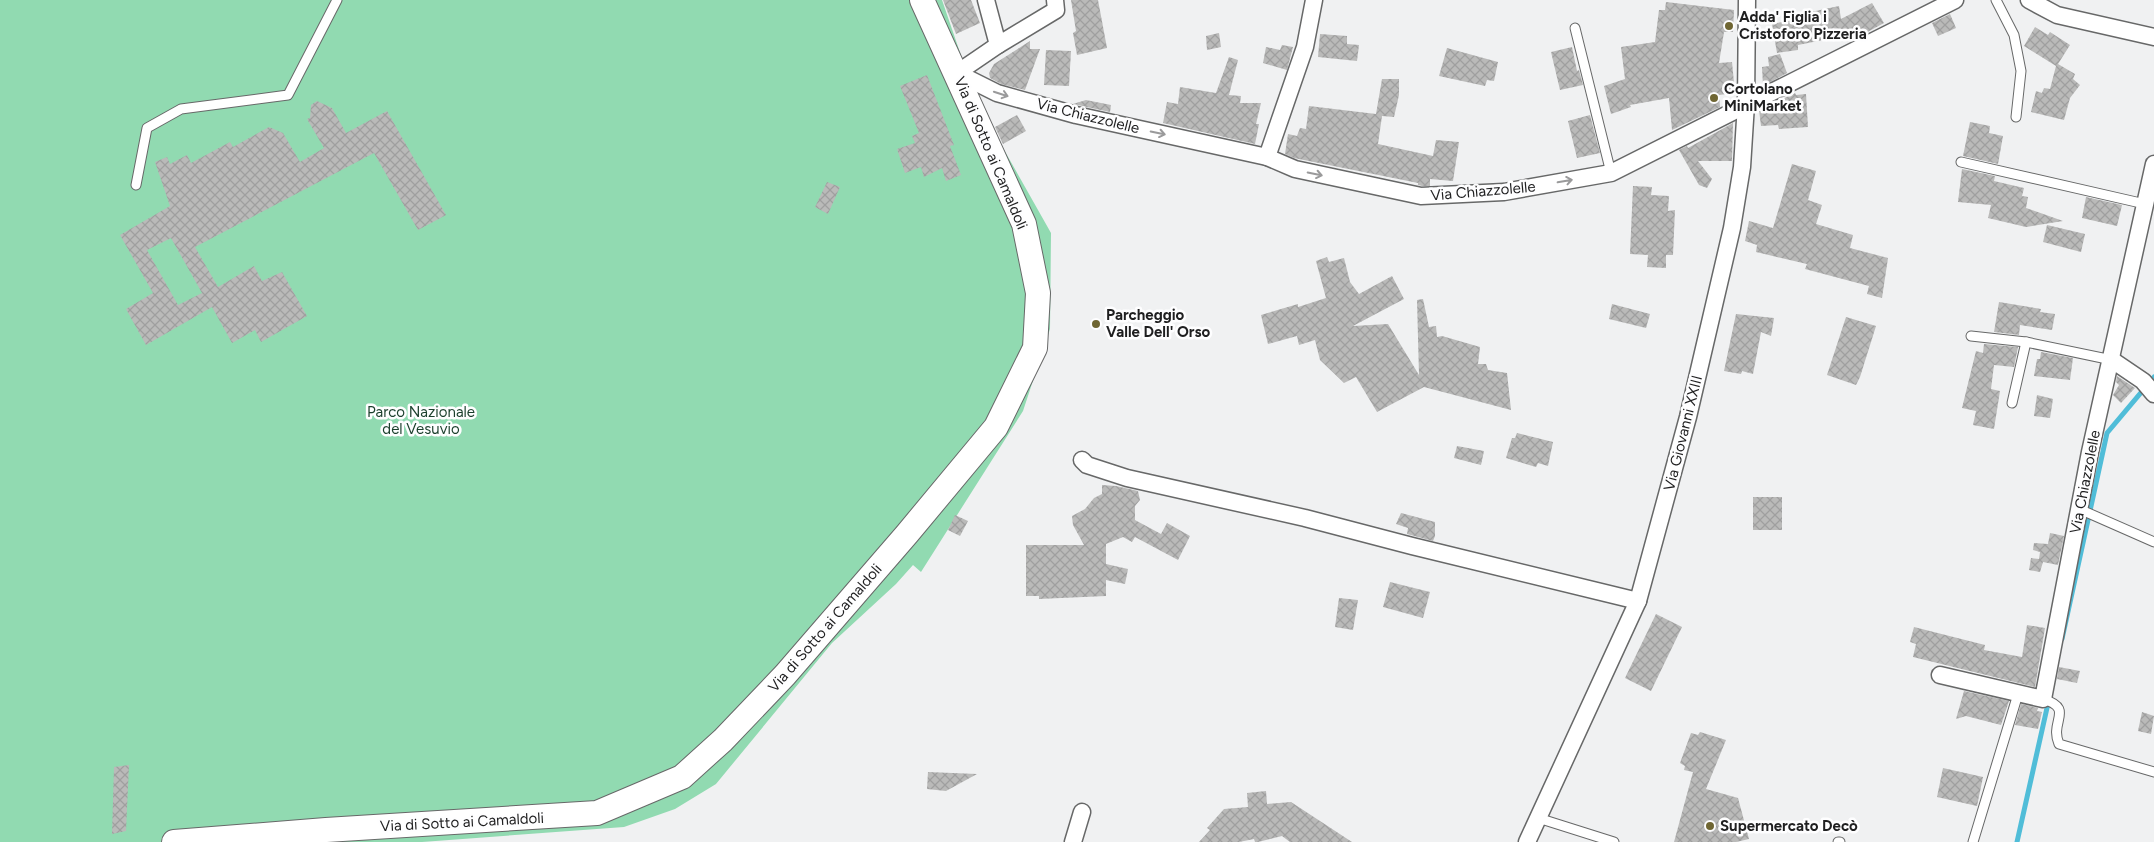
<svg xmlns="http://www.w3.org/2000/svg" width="2154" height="842" viewBox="0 0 2154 842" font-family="Figtree,sans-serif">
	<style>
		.park { fill: #91dab1 }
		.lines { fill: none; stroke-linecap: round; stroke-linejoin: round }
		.stream { stroke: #50bdd8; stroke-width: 5 }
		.building { fill: url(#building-cross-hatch); fill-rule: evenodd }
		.lane-casing { stroke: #676868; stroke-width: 11 }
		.street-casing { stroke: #676868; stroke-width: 19 }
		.secondary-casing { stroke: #676868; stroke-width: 26 }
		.lane { stroke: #fff; stroke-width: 9 }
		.street { stroke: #fff; stroke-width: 16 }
		.secondary { stroke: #fff; stroke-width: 24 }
		.oneway { stroke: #9a9a9b }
		.poi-dot { fill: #6f6633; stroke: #fefeff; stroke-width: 2 }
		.labels { text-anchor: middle; stroke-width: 5; stroke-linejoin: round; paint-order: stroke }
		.poi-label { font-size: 15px; font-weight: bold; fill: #1f1f20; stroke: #fefeff; text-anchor: start }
		.street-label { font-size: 15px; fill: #1f1f20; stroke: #fefeff }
		.park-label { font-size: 15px; fill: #1b3f2c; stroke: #fefeff }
	</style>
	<defs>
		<pattern id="building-cross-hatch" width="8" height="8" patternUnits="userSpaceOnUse" patternTransform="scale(1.25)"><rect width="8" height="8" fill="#babab9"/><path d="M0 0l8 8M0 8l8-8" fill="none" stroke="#9f9f9f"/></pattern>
	</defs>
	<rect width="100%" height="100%" fill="#f0f1f2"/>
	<polygon class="park" points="0,0 942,0 977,102 1051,233 1050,329 1023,411 921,572 913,565 896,584 832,643 716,784 675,809 624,827 422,842 0,842"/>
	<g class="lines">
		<g class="stream">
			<polyline points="2062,639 2107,433 2154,377"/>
			<polyline points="2017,842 2049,699"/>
		</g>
	</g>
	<g class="building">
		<polygon points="943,0 971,0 980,23 956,34"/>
		<polygon points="1071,0 1098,0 1107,48 1077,55 1073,33 1076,31"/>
		<polygon points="1666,2 1734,10 1733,32 1724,32 1719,63 1732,62 1735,93 1719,95 1720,107 1672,130 1669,98 1630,105 1631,107 1611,114 1604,86 1625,79 1621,47 1655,42 1659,10 1665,10"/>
		<polygon points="1872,3 1884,23 1860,36 1858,33 1798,45 1798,50 1777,53 1772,24 1793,20 1793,14 1806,12 1806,13 1839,6 1841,19"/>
		<polygon points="1950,14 1956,28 1938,36 1932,23"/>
		<polygon points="2035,27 2048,35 2050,32 2070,45 2058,64 2075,74 2073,79 2080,85 2070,98 2064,120 2031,112 2036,91 2042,93 2044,88 2050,89 2056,66 2024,46"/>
		<polygon points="1219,33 1221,47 1207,50 1206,36"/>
		<polygon points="1320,34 1347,36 1347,44 1359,45 1357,61 1318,57"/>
		<polygon points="1030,41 1030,49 1040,49 1025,90 1001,84 990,78 989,73 994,64"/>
		<polygon points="1282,45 1293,47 1287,70 1263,63 1266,47 1280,50"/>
		<polygon points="1572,47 1577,71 1579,70 1583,85 1560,90 1551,52"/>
		<polygon points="1447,48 1498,62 1494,81 1487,80 1485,86 1439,76"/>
		<polygon points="1046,50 1071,51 1069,86 1044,85"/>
		<polygon points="1780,54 1787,73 1763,86 1762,67 1769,66 1768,57"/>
		<polygon points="1229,57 1238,60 1229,95 1241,96 1240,103 1261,103 1256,124 1259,124 1255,144 1163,123 1167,102 1178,104 1180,87 1216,93"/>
		<polygon points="927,75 954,145 950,146 961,175 946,181 942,168 924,177 921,167 905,173 897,149 915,143 912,136 919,133 900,86"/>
		<polygon points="1382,79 1399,79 1399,95 1394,117 1382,116 1378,144 1433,156 1436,140 1459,142 1453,181 1430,179 1430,186 1422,186 1418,185 1418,183 1294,158 1285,154 1288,134 1297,136 1300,128 1306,129 1309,106 1376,114"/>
		<polygon points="1795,93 1796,95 1806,94 1808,127 1779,129 1778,125 1761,126 1759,110"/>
		<polygon points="1086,100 1111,105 1110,112 1073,104"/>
		<path d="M 317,101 L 332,108 L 346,133 L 387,111 L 446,215 L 418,230 L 374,153 L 195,247 L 218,287 L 254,266 L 262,281 L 282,272 L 307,316 L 261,342 L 255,330 L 232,343 L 212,307 L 146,345 L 126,309 L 153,293 L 120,235 L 170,206 L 155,162 L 167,157 L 170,164 L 187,155 L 191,163 L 230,142 L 233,147 L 269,127 L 283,133 L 300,162 L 324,148 L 307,119 L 310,118 L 311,105 ZM 171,238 L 202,293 L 178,305 L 147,250 Z"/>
		<polygon points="1017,115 1026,131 1003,144 995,127"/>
		<polygon points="1590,115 1600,153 1577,158 1568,121"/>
		<polygon points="1970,122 1990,126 1989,133 2003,136 1998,164 1963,156"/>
		<polygon points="1733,123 1732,161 1698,161 1712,179 1707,188 1699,185 1679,150 1687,146 1688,148"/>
		<polygon points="1792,164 1816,171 1808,200 1822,205 1816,224 1853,235 1850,248 1888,258 1882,298 1867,294 1869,286 1805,269 1807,264 1756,252 1757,245 1745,241 1749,221 1773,228"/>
		<polygon points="1962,169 1995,176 1994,181 2024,188 2022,196 2028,197 2026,208 2063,221 2026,227 1988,218 1991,205 1958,202"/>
		<polygon points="827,182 840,187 828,214 815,207"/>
		<polygon points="1633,186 1652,187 1651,195 1669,196 1668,211 1675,210 1673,255 1666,255 1666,268 1647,267 1648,255 1630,254"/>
		<polygon points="2086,197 2122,205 2117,226 2082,218"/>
		<polygon points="2047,225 2085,234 2081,252 2043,242"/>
		<polygon points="1327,257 1329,262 1344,258 1350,282 1359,294 1392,276 1404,299 1353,326 1388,324 1419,375 1417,300 1423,299 1429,327 1436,326 1437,337 1442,336 1480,347 1478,364 1486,364 1488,370 1507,373 1511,410 1424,387 1377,412 1356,377 1344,383 1320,360 1315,340 1299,345 1297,336 1268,344 1261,315 1298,304 1298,307 1326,298 1316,261"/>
		<polygon points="1999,302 2041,309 2040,312 2055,314 2052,330 2020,325 2019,335 1994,332"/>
		<polygon points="1612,304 1650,314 1646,328 1609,319"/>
		<polygon points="1736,314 1774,318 1771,336 1761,332 1753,374 1742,371 1741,374 1724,371"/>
		<polygon points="1846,317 1876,326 1860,377 1856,385 1827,375"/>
		<polygon points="1984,344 2018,347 2014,367 1994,365 1991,389 2000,391 1994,429 1973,425 1976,411 1962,408 1976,351 1983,353"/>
		<polygon points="2041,352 2073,358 2070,380 2034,376 2037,359 2040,359"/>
		<polygon points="2117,376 2135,388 2121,403 2113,395 2119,385 2116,382"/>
		<polygon points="2037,395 2053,399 2050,418 2034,416"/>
		<polygon points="1517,433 1553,442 1548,466 1538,463 1536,467 1506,458 1512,438 1515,438"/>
		<polygon points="1457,446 1484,451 1481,465 1454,458"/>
		<polygon points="1102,485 1116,486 1138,491 1140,500 1135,506 1135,520 1161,534 1167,523 1190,536 1178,560 1135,537 1132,542 1123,537 1106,544 1106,564 1128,569 1125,584 1106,580 1106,596 1039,599 1039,596 1026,596 1026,545 1084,545 1073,525 1072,516 1085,509 1094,498 1102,494"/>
		<rect x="1753" y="497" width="29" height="33"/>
		<polygon points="1401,513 1435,522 1435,536 1433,541 1407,534 1408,528 1396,524"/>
		<polygon points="955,515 968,521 960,536 948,530"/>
		<polygon points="2050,533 2064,536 2058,565 2043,562 2040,572 2029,570 2031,558 2039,559 2040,552 2033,550 2034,543 2048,544"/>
		<polygon points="1390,582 1430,592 1423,618 1383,607"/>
		<polygon points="1339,598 1358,600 1353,630 1335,627"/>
		<polygon points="1656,614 1682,627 1651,691 1625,678"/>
		<polygon points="2027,625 2045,628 2035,687 1913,657 1916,644 1910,642 1914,627 1985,645 1984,650 2022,657"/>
		<polygon points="2059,667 2080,671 2077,683 2057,679"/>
		<polygon points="1964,691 2009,701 2001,725 1966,716 1956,719"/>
		<polygon points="2021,704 2038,708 2037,711 2042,712 2038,729 2015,725"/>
		<polygon points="2142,712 2154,716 2151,734 2138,731"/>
		<polygon points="1700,732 1726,740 1706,789 1738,798 1749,839 1736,842 1674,842 1693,772 1684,770 1685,766 1680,763 1691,733 1698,735"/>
		<polygon points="129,765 126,831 112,834 114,767"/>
		<polygon points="1943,768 1983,777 1977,806 1937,797"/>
		<polygon points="928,772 977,774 946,791 927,789"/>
		<polygon points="1266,791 1267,804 1291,802 1352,842 1290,842 1282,836 1258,842 1255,842 1254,839 1239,842 1199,842 1210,830 1207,828 1224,809 1248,807 1247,793"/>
	</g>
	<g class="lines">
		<g class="lane-casing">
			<g id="lane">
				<polyline points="1996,0 2014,35 2021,71 2016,117"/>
				<polyline points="1575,28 1611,173"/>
				<polyline points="1961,162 2145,204"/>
				<polyline points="136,185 147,128 181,109 288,95 337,0"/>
				<polyline points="1971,336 2026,342 2112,360"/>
				<polyline points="2012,403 2026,342"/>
				<polyline points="2079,509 2154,542"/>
				<path d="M 2043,699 C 2075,709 2049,721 2059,744 L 2154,772"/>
				<polyline points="1538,818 1614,842"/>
				<polyline points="1838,842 1840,842"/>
				<polyline points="1973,842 2018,694"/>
			</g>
		</g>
		<g class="street-casing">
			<g id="street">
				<polyline points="986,0 998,45"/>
				<polyline points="1055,0 1056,10 998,45 957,73 997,93 1076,115 1267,157 1295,169 1421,196 1504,192 1611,173 1955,0"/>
				<polyline points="2029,0 2057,15 2154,37"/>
				<polyline points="1267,157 1305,47 1314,0"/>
				<polyline points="2112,360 2143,381 2154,394"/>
				<polyline points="1082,460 1087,465 1127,478 1305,518 1412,546 1638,601"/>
				<polyline points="1940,675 2043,699 2090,452 2154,164"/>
				<polyline points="1073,842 1082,812"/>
				<polyline points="1527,842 1638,601 1688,417 1732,228 1742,167 1746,104 1747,0"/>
			</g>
		</g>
		<g class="secondary-casing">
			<polyline id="secondary" points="174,842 326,830 597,813 682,777 723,740 785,675 907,534 996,427 1035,348 1038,293 1024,224 922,0"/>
		</g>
		<use href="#lane" class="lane"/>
		<use href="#street" class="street"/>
		<use href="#secondary" class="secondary"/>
	</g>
	<defs><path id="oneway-shaft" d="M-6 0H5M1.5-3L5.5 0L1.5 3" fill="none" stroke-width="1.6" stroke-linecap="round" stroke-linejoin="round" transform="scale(1.25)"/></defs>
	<g class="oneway">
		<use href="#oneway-shaft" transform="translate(1001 94) rotate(18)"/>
		<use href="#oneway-shaft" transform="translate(1158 133) rotate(12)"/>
		<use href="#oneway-shaft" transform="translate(1315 174) rotate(12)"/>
		<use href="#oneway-shaft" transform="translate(1565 181) rotate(-10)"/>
	</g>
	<g class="poi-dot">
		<circle cx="1729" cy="26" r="5"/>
		<circle cx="1714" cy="98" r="5"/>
		<circle cx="1096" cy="324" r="5"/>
		<circle cx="1710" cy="826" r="5"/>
	</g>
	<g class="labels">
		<g class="poi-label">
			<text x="1739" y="22">Adda' Figlia i<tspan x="1739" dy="17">Cristoforo Pizzeria</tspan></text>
			<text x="1724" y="94">Cortolano<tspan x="1724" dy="17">MiniMarket</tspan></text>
			<text x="1106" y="320">Parcheggio<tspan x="1106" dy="17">Valle Dell' Orso</tspan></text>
			<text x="1720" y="831">Supermercato Decò</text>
		</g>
		<g class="street-label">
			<text transform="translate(1088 116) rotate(14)" y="5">Via Chiazzolelle</text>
			<text transform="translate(991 153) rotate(67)" y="5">Via di Sotto ai Camaldoli</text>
			<text transform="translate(1483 191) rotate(-5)" y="5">Via Chiazzolelle</text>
			<text transform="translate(1683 433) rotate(-76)" y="5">Via Giovanni XXIII</text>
			<text transform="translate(2085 482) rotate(-79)" y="5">Via Chiazzolelle</text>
			<text transform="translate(825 628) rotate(-49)" y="5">Via di Sotto ai Camaldoli</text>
			<text transform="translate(462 822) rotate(-3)" y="5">Via di Sotto ai Camaldoli</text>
		</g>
		<g class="park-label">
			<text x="421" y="417">Parco Nazionale<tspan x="421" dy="17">del Vesuvio</tspan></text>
		</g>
	</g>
</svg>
